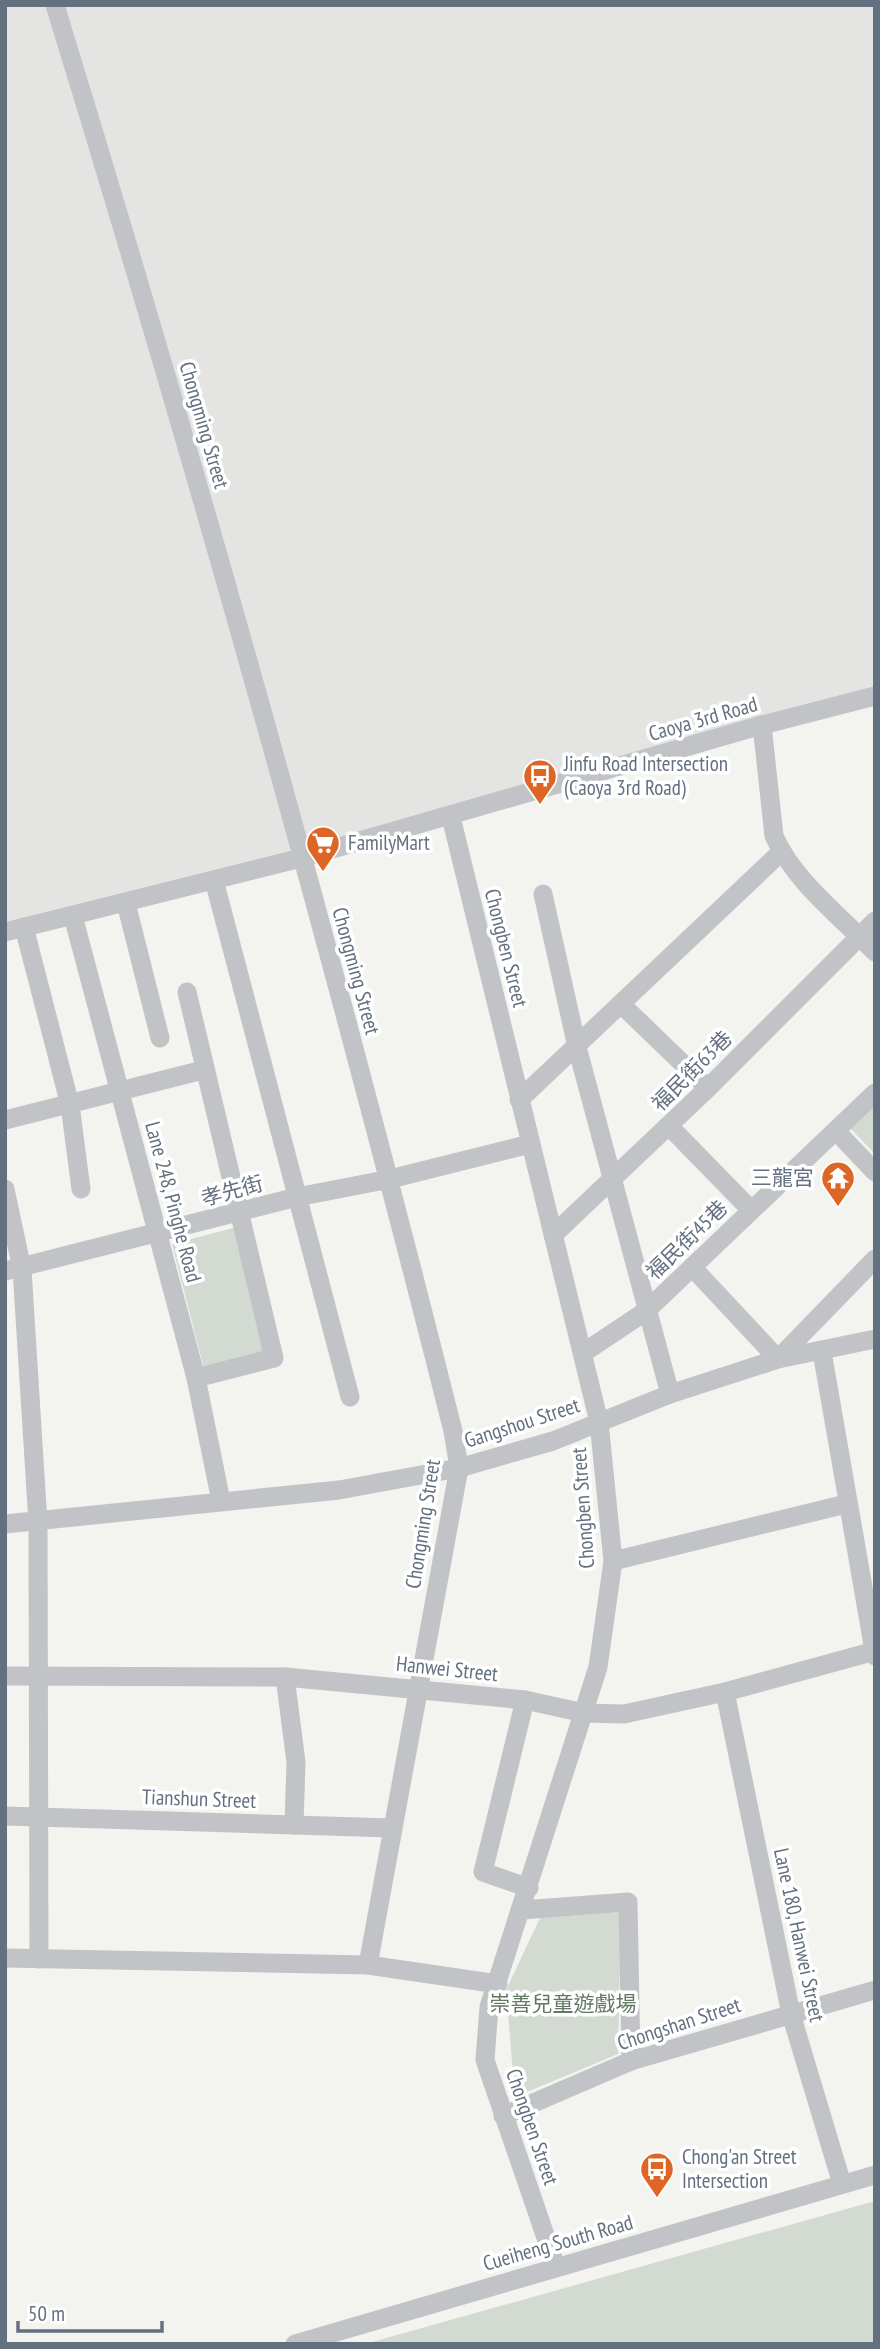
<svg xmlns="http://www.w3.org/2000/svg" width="880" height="2349" viewBox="0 0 880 2349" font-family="'PT Sans Narrow','Noto Sans TC',sans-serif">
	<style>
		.built { fill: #e4e5e3 }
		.green { fill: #d3dad1 }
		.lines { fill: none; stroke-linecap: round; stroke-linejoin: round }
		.minor { stroke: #c1c3c7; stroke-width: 19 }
		.labels { text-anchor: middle; stroke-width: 7; stroke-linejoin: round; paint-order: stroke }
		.street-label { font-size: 21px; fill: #637080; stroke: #fff }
		.poi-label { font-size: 21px; fill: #637080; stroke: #fff; text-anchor: start }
		.park-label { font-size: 21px; fill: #647762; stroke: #fff }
	</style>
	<rect width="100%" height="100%" fill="#f3f4ef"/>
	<polygon class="built" points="5,5 875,5 875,691 5,932"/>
	<g class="green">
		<polygon points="875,1099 875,1154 847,1125"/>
		<polygon points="241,1226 272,1355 205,1373 172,1244"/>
		<polygon points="621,1912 618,2054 515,2097 506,1990 540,1918"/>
		<polygon points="875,2201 875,2344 365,2344"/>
	</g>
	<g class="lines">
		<g class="minor">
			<path d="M 55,5 C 200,477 333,953 453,1431 L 459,1468 L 368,1965"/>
			<path d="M 762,725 L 774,836 C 794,881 840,916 875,952"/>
			<polyline points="451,817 599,1422 613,1561 598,1667 489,2007 485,2060 556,2267"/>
			<polyline points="214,880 350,1397"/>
			<polyline points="543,894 577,1047 670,1394"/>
			<polyline points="126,903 160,1038"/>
			<polyline points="73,916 196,1378 221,1501"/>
			<polyline points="24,927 70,1105 81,1189"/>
			<polyline points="5,932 301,858 762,725 875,696"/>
			<polyline points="187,992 274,1358 196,1378"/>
			<polyline points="621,1004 708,1088"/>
			<polyline points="519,1100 781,852"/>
			<polyline points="5,1120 203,1070"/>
			<polyline points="669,1126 751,1210"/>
			<polyline points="837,1132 875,1172"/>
			<polyline points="5,1189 22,1269 38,1523 39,1959"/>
			<polyline points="553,1235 708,1088 875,921"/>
			<polyline points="692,1267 778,1359 875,1259"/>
			<polyline points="5,1271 297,1197 390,1179 530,1144"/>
			<polyline points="822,1352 875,1656"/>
			<polyline points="583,1353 646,1311 875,1093"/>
			<polyline points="5,1524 339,1490 459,1468 553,1441 670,1394 778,1359 875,1339"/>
			<polyline points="613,1561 846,1504"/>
			<polyline points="5,1676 285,1677 525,1700 584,1713 624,1714 725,1692 875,1651"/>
			<polyline points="285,1677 296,1762 294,1825"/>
			<polyline points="725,1692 791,2014 842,2184"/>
			<polyline points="525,1700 483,1872 529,1888"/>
			<polyline points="5,1816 391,1828"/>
			<polyline points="522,1910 628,1902 631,2061"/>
			<polyline points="5,1958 368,1965 498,1984"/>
			<polyline points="503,2116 631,2061 875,1990"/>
			<polyline points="295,2344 875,2175"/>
		</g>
	</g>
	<defs>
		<g id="bus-pin" transform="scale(1.75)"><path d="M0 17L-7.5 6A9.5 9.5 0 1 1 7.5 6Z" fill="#dd6626" stroke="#fff"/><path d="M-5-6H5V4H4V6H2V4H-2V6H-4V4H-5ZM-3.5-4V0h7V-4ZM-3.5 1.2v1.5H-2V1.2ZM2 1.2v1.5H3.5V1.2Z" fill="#fff"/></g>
		<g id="supermarket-pin" transform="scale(1.75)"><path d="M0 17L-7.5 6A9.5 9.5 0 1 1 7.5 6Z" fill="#dd6626" stroke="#fff"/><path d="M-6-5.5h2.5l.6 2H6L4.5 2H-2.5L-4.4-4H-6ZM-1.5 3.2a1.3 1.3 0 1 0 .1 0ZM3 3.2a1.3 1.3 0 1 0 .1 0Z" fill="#fff"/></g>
		<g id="temple-pin" transform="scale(1.75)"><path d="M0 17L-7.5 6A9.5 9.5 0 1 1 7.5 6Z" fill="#dd6626" stroke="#fff"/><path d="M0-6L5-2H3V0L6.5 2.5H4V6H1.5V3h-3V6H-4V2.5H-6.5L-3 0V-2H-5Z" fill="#fff"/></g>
	</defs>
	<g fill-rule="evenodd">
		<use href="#bus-pin" x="540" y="776"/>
		<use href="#supermarket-pin" x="323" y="843"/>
		<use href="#temple-pin" x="838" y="1178"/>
		<use href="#bus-pin" x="657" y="2169"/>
	</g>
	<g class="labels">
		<g class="street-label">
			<text transform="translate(204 425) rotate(74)" y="7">Chongming Street</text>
			<text transform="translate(703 719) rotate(-16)" y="7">Caoya 3rd Road</text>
			<text transform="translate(506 948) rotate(76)" y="7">Chongben Street</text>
			<text transform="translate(356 971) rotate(75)" y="7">Chongming Street</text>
			<text transform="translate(692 1071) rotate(-45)" y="7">福民街63巷</text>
			<text transform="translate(232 1191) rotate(-15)" y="7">孝先街</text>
			<text transform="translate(173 1202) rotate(75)" y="7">Lane 248, Pinghe Road</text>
			<text transform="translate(687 1240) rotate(-44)" y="7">福民街45巷</text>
			<text transform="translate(522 1423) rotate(-18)" y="7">Gangshou Street</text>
			<text transform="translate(583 1508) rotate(-94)" y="7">Chongben Street</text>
			<text transform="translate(423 1524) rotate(-81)" y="7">Chongming Street</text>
			<text transform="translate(447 1669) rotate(6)" y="7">Hanwei Street</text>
			<text transform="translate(199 1799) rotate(2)" y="7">Tianshun Street</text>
			<text transform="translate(799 1935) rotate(78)" y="7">Lane 180, Hanwei Street</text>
			<text transform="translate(679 2024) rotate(-18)" y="7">Chongshan Street</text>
			<text transform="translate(532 2127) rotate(71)" y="7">Chongben Street</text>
			<text transform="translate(558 2243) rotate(-16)" y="7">Cueiheng South Road</text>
		</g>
		<g class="poi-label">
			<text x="564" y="771">Jinfu Road Intersection<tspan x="564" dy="24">(Caoya 3rd Road)</tspan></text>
			<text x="348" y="850">FamilyMart</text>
			<text x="814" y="1185" text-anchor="end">三龍宮</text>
			<text x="682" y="2164">Chong'an Street<tspan x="682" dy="24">Intersection</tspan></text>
		</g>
		<g class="park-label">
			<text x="563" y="2011">崇善兒童遊戲場</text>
		</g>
	</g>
	<rect width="880" height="2349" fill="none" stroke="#637080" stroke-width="14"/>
	<path d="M18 2321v10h144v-10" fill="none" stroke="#637080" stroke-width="3.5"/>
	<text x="28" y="2321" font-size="21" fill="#637080" stroke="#ffffff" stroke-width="5" paint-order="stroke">50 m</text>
</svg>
